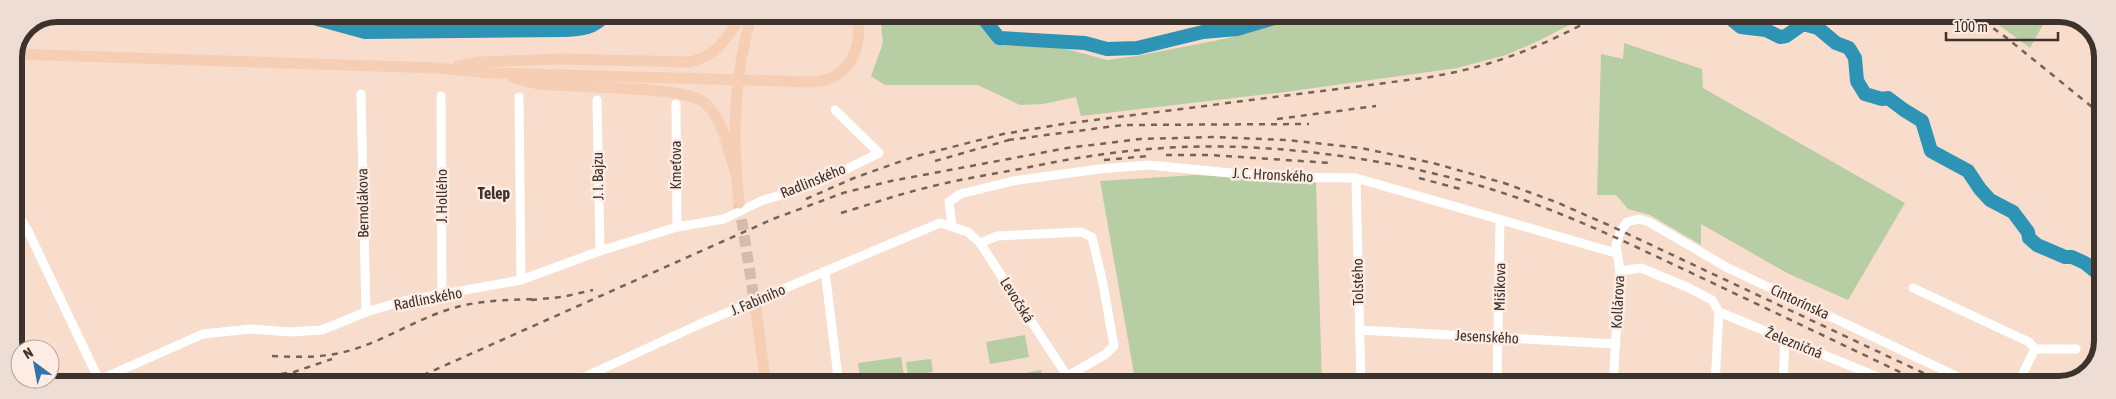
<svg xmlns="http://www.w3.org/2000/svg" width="2116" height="399" viewBox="0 0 2116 399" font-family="'Asap Condensed',sans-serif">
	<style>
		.green { fill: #b7cda3 }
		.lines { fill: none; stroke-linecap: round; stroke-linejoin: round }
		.river { stroke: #2e94b5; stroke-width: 14 }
		.major-tunnel { stroke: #d3bbad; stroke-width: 11; stroke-dasharray: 11 5.5; stroke-linecap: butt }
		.minor { stroke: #fff; stroke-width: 9 }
		.major { stroke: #f5ceb4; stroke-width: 11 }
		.rail { stroke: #73635a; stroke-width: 2.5; stroke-dasharray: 6 6; stroke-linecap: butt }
		.labels { text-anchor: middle; stroke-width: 5; stroke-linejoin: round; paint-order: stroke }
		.street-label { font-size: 15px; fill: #3d322c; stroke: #fdece3 }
		.neighbourhood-label { font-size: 16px; font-weight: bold; fill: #3d322c; stroke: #fdece3 }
		.rim { fill: none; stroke: #3d322c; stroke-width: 6 }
	</style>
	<rect width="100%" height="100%" fill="#f8ddcd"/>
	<g class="green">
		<polygon points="880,14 976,14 1003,46 1059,47 1107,60 1136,56 1224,39 1312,14 1591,14 1538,41 1506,55 1457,68 1285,92 1081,116 1076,97 1043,104 1020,105 978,85 885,85 871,76 883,43"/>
		<polygon points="1984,14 2049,14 2030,48"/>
		<polygon points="1624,43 1702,69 1703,88 1905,203 1848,300 1789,274 1701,224 1701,245 1650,215 1628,209 1616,195 1597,195 1601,54 1623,59"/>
		<polygon points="1196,175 1316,183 1322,385 1136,385 1100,181"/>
		<polygon points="1025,335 1029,357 990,364 986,342"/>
		<polygon points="901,357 905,383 861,385 858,363"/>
		<polygon points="931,359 933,372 908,375 906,362"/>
		<polygon points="1041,370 1042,376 993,385 971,385 971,383"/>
	</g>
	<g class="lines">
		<g class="river">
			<path d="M 299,14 L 365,32 L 563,30 C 583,29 592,29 607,14"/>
			<polyline points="980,14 999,38 1085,43 1107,49 1137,48 1203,32 1237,29 1288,14"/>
			<polyline points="1725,14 1741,27 1766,30 1780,37 1786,36 1803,24 1818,28 1836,43 1849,48 1855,58 1857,81 1865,94 1882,99 1888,98 1904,110 1922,121 1931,151 1968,171 1980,189 1990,200 2013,212 2028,232 2029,238 2037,245 2065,257 2072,257 2085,263 2100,275 2102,288"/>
			<polyline points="56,15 69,14"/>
		</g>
		<polyline class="major-tunnel" points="739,203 756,311"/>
		<g class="minor">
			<polyline points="361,94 366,312"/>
			<polyline points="441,96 442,296"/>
			<polyline points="519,97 521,280"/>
			<polyline points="597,100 600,251"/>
			<polyline points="676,104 677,227"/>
			<polyline points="1356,178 1361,385"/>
			<polyline points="14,207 28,231 99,380 203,334 251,329 290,332 322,330 366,312 404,301 521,280 600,251 677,227 724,219 761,201 816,184 879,153 835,110"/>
			<polyline points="952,226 949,202 960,194 1013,181 1099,169 1149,165 1271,177 1356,178 1616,253"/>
			<polyline points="980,243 997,236 1081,232 1092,237 1103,284 1114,346 1106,354 1066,377"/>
			<polyline points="825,271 839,385"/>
			<polyline points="1620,271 1641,268 1687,287 1712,300 1719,312"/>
			<polyline points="1913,288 2029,342 2035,349 2017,385"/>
			<polyline points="1719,312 1897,385"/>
			<polyline points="1359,330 1616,344"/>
			<polyline points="2035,349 2076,349"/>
			<polyline points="595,373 601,385"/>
			<polyline points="567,385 700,324 940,223 968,232 980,243 1073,385"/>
			<polyline points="1497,385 1500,220"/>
			<polyline points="1613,385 1620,271 1616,245 1620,232 1627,222 1639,219 1649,222 1728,268 1975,385"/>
			<polyline points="1715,385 1719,312"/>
			<polyline points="1783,385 1785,339"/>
		</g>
		<g class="major">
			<path d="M 15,54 L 438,68 L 490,73 L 814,82 C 820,81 828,80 833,77 C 855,66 865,35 854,14"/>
			<path d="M 458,66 L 480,62 L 561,59 L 690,62 C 717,56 729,36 742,14"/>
			<path d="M 513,78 C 522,80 531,83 539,84 C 572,88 684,85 705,103 C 723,119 728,149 735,171"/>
			<path d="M 739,203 C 732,140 733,76 752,14"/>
			<polyline points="756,311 766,385"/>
		</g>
		<g class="rail">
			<polyline points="1974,14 2008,39 2102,115"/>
			<polyline points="1277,119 1376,106"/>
			<polyline points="1008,140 1123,125 1309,124"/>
			<polyline points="1166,155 1210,155 1331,163"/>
			<polyline points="1104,160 1149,156"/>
			<polyline points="935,161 1009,140"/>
			<polyline points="1419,178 1464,190"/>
			<path d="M 806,199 L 854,178 L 913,157 L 1003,134 L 1063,124 L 1424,78 C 1493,67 1541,47 1602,14"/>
			<path d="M 841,213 C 871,204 900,194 929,187 C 961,179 993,174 1025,168 C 1077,157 1130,149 1183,147 C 1283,143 1405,161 1500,192 C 1569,214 1634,246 1700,277 C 1776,313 1852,349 1927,385"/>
			<polyline points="531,300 562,297 593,290"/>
			<path d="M 272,356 C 295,357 317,358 340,353 C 381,344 416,318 457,307 C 483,300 510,300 537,299"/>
			<polyline points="210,385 294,372 332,359"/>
			<polyline points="401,385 773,219 843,193 891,181 1067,148 1140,139 1213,137 1287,140 1361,148 1433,163 1504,183 1556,202 1613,227 1949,385"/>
		</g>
	</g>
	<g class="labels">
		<g class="street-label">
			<text transform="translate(676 165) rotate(-90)" y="5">Kmeťova</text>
			<text transform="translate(1273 175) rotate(3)" y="5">J. C. Hronského</text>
			<text transform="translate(598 176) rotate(-91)" y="5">J. I. Bajzu</text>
			<text transform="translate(813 181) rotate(-22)" y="5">Radlinského</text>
			<text transform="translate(442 196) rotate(-90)" y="5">J. Hollého</text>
			<text transform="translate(363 203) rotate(-91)" y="5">Bernolákova</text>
			<text transform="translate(1358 282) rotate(-91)" y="5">Tolstého</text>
			<text transform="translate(1500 287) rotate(-89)" y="5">Mišíkova</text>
			<text transform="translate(428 299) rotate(-11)" y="5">Radlinského</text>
			<text transform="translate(758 300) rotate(-23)" y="5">J. Fabiniho</text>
			<text transform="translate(1017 300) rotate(58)" y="5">Levočská</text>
			<text transform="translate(1618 302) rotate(-87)" y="5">Kollárova</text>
			<text transform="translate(1800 302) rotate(25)" y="5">Cintorínska</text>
			<text transform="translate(1487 337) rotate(3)" y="5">Jesenského</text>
			<text transform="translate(1794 343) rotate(22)" y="5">Železničná</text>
		</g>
		<g class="neighbourhood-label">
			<text x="494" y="199">Telep</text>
		</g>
	</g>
	<path d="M0 0H2116V399H0ZM57 22H2059A35 35 0 0 1 2094 57V341A35 35 0 0 1 2059 376H57A35 35 0 0 1 22 341V57A35 35 0 0 1 57 22Z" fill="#eeddd4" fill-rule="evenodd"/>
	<path class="rim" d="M57 22H2059A35 35 0 0 1 2094 57V341A35 35 0 0 1 2059 376H57A35 35 0 0 1 22 341V57A35 35 0 0 1 57 22Z"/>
	<g transform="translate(35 364) rotate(328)"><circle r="24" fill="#fdece3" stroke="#b0a29a"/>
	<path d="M0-4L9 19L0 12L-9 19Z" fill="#3273a9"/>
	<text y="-8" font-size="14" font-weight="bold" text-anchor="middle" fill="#3d322c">N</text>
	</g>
	<path d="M1946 32v8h112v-8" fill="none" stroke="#3d322c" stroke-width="2.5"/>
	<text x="1954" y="32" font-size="15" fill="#3d322c" stroke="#fdece3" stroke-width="4" paint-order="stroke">100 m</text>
</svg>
